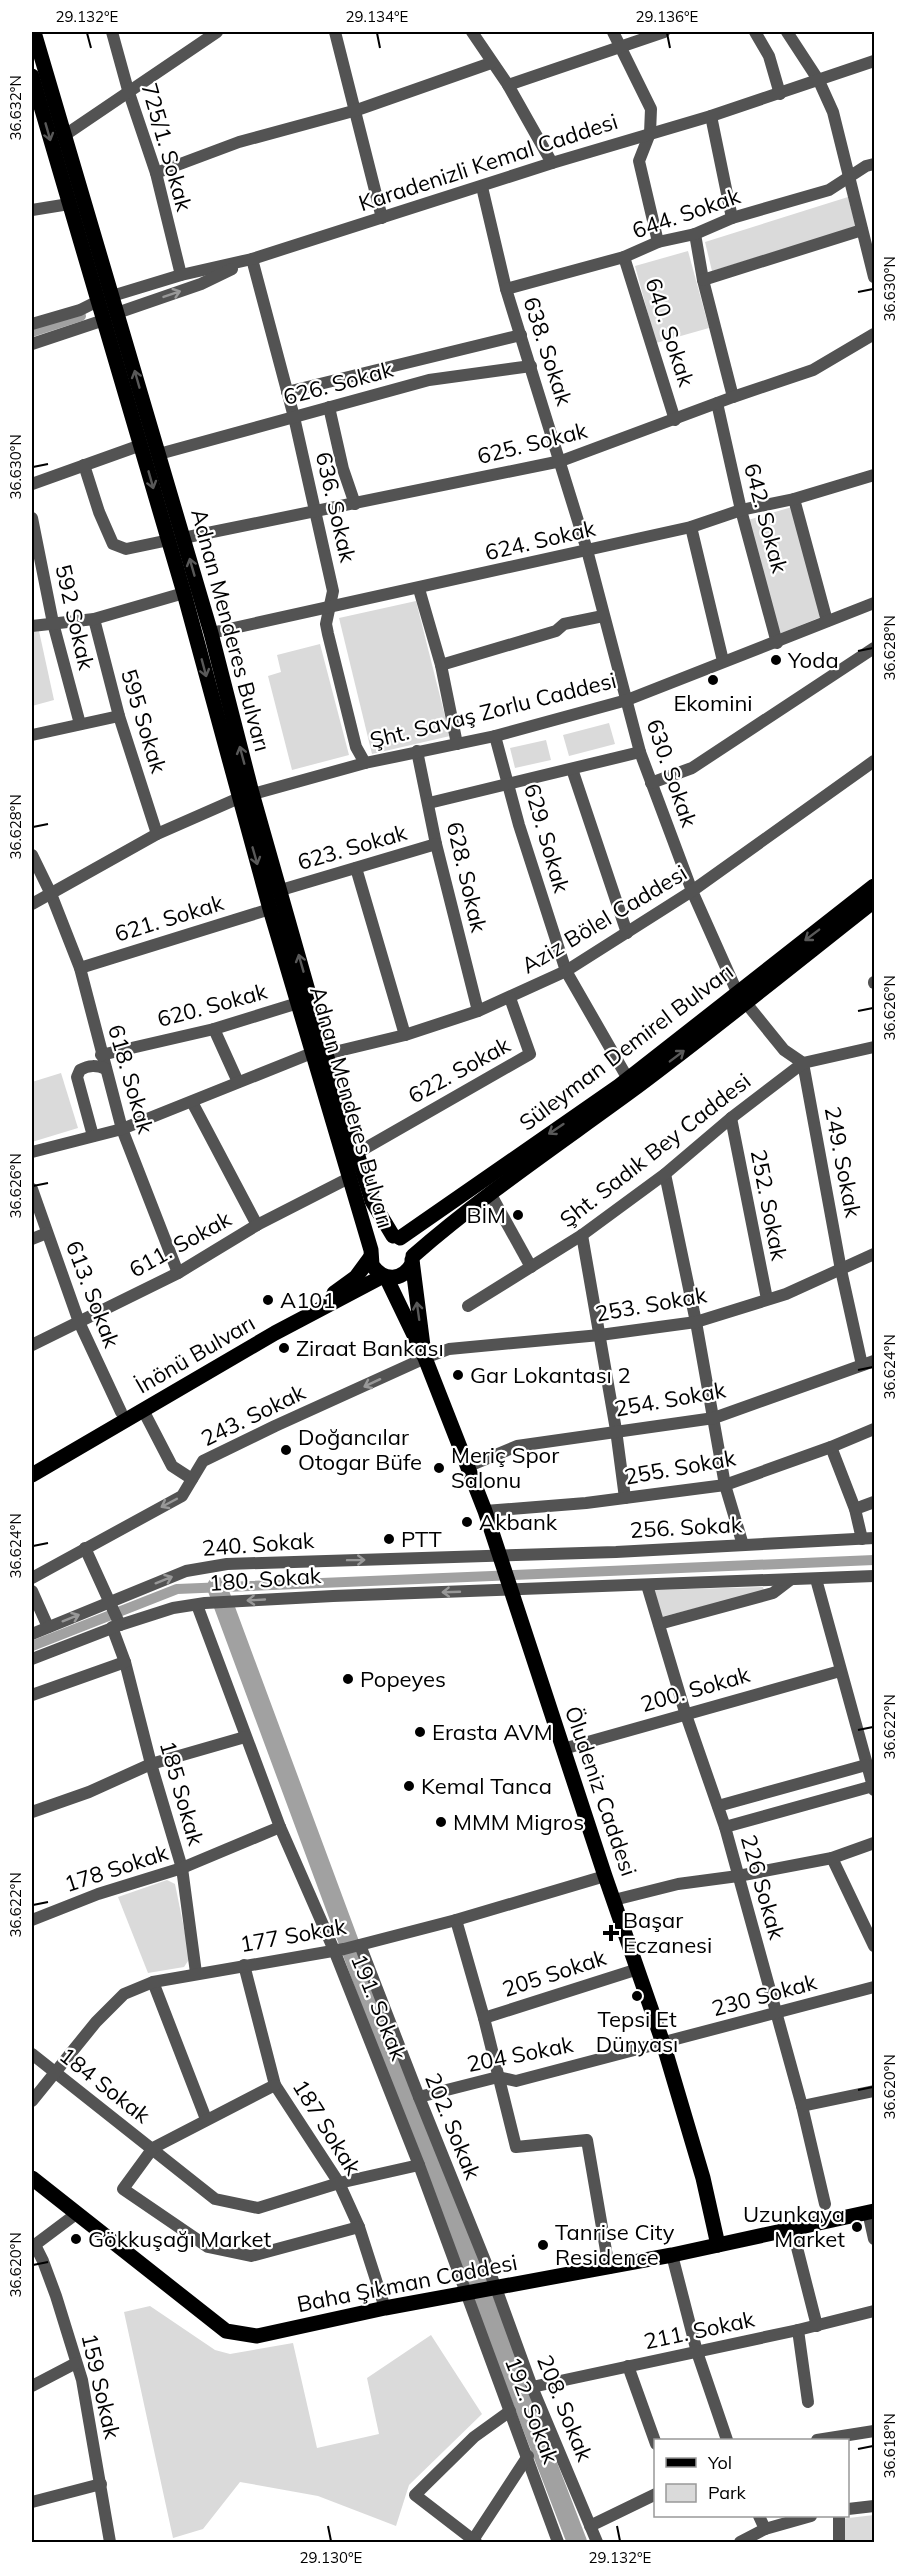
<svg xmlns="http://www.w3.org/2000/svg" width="906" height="2574" viewBox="0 0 906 2574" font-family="Mulish,sans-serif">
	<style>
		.green { fill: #dadada }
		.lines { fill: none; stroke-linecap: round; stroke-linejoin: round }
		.canal { stroke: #a1a1a1; stroke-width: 10 }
		.river { stroke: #a1a1a1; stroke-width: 20 }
		.minor { stroke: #535353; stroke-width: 12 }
		.major { stroke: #000; stroke-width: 15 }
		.oneway { stroke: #595959 }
		.oneway2 { stroke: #989898 }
		.ticks { fill: none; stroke: #000; stroke-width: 2 }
		.poi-dot { fill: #000; stroke: #fff; stroke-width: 2 }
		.labels { text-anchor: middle; stroke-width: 4.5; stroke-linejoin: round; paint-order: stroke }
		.street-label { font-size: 22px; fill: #000; stroke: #fff }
		.poi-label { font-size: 22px; fill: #000; stroke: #fff; text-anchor: start }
		.neatline { fill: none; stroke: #000; stroke-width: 2 }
		.ticks-label { font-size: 15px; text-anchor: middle; fill: #000 }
	</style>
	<rect width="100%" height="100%" fill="#fff"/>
	<g class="green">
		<polygon points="848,197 856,227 712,271 705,242"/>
		<polygon points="688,251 709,328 656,343 635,266"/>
		<polygon points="792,507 821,617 779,634 748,520"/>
		<polygon points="416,601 450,736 372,754 339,618"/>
		<polygon points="39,631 54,700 32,706 32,632"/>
		<polygon points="320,644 349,755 292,770 268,676 281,672 277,655"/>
		<polygon points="609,723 615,744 569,756 563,735"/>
		<polygon points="546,740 551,760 515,768 510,748"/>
		<polygon points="61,1073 78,1128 32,1142 32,1082"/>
		<polygon points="763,1587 764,1591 661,1617 653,1590"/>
		<polygon points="167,1880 175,1884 190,1958 184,1967 148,1973 118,1897"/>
		<polygon points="150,2306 215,2350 230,2354 293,2343 317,2448 379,2434 367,2378 431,2335 482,2414 409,2485 396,2526 318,2496 240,2482 203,2529 173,2538 124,2312"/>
		<polygon points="874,2515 874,2542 841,2542 840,2519"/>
	</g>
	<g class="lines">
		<g class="canal">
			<polyline points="32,332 81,316"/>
			<polyline points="32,1646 177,1589 874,1560"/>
		</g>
		<polyline class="river" points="217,1587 421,2137 577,2542"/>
		<g class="minor">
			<polyline points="112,32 128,90 156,173 181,275"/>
			<polyline points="335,32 382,218"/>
			<polyline points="472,32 508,85 552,163"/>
			<polyline points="613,32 651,109 650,133 639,161 658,242"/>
			<polyline points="755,32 769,56 780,94"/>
			<polyline points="787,32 819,81 833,112 874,277"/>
			<polyline points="508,85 664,32"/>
			<polyline points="711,116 732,218"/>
			<polyline points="65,135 217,32"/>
			<polyline points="156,173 239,142 357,110 491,63"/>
			<polyline points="482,187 506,289 587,550 640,752 692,891 737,992 784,1050 803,1063"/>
			<polyline points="32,210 69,204"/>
			<polyline points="695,234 703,280 733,397"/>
			<polyline points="624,257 675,420"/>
			<polyline points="252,259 294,417 333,591 326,624 328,634 356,747 365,763"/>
			<polyline points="703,280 862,230"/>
			<polyline points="506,289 624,257 658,242 695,234 732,218 829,190 866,166 874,164"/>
			<polyline points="112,296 181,275 252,259 552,163 711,116 874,61"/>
			<polyline points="117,313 201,284 232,269"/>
			<polyline points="32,324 80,310 98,301"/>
			<polyline points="32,344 104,320"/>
			<polyline points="287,392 521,335"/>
			<polyline points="717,403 741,510 777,643"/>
			<polyline points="329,407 343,469 355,504"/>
			<polyline points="159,454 429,380 531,366"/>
			<polyline points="84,465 99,512 113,544 126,549 169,540"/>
			<polyline points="32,484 141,445"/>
			<polyline points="794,499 827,621"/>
			<polyline points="32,518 53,623 80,724"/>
			<polyline points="691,527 723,661"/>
			<polyline points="183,538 561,461 733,397 813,370 874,334"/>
			<polyline points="419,589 441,665 457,744"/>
			<polyline points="94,619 119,716 157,834"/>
			<polyline points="32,626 94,619 184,593"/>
			<polyline points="211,633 691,527 741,510 794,499 874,475"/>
			<polyline points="441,665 556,631 564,624 603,616"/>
			<polyline points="32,735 119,716"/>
			<polyline points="495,736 519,825 566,971 628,1079"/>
			<polyline points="417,751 436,844 478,1011"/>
			<polyline points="572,769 627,933"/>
			<polyline points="651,783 692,768 874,648"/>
			<polyline points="429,803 640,752"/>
			<polyline points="32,855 51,894 80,968 122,1129 178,1273"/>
			<polyline points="356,868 405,1035"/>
			<polyline points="281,890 436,844"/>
			<polyline points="32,904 157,834 239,798 365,763 495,736 627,700 874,603"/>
			<polyline points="80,968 270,909"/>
			<polyline points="874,982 874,983"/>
			<polyline points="214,1029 238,1082"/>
			<polyline points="326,1054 405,1035 478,1011 566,971 692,891 874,761"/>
			<polyline points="101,1055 214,1029 298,1003"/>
			<polyline points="803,1063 841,1270 862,1365"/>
			<polyline points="192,1102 257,1225"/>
			<polyline points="731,1118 767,1299"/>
			<path d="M 93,1136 L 77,1077 L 80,1070 C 89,1065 96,1065 106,1069"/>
			<polyline points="32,1152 122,1129 312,1053"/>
			<polyline points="357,1153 530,1054 510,998"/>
			<polyline points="665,1174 696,1322 725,1485 743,1545"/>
			<polyline points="32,1189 79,1322 121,1412"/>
			<polyline points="490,1193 531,1267"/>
			<polyline points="582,1235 616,1430 625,1498"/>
			<polyline points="32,1239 47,1233"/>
			<polyline points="468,1306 582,1235 665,1174 731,1118 803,1063 874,1047"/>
			<polyline points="32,1345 178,1273 257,1225 349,1178"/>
			<polyline points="143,1410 172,1466 192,1479"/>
			<polyline points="831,1447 855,1509 862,1539"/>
			<polyline points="469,1466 517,1446 714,1418 874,1361"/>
			<polyline points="855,1509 874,1502"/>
			<polyline points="485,1511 586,1503 725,1485 831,1447 874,1429"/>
			<polyline points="85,1548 120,1625"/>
			<polyline points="32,1578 182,1496 203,1461 275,1426 425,1358 449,1349 600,1335 696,1322 786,1294 874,1254"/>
			<polyline points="816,1579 874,1790"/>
			<polyline points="647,1585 685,1712 725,1827 802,2106 825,2204"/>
			<polyline points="32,1591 48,1627"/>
			<polyline points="197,1605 280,1827 334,1950 419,2165 558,2542"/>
			<polyline points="659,1624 773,1593 790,1580"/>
			<polyline points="112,1627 125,1662 151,1764 182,1868 196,1973"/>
			<polyline points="32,1634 186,1571 227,1564 616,1552 874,1538"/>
			<polyline points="32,1659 120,1625 173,1608 205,1603 333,1596 874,1576"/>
			<polyline points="32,1695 125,1662"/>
			<polyline points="563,1749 840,1671"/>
			<polyline points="718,1806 866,1765"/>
			<polyline points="32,1812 89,1792 151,1764 245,1737"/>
			<polyline points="725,1827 873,1786"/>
			<polyline points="832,1858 874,1946"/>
			<polyline points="614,1900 678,1884 738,1876 832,1858 874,1843"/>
			<polyline points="32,1920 98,1894 182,1868 280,1827"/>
			<polyline points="456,1920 484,2018 516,2147 587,2140 609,2268"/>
			<polyline points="360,1945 419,2097 496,2288 532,2387 597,2542"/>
			<polyline points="244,1965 275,2085 339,2183 359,2227 385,2308"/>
			<polyline points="153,1982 206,2119"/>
			<polyline points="484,2018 638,1969"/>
			<polyline points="32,2054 215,2199 258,2208 339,2183 419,2165"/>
			<polyline points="275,2085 153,2148 123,2189 208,2247 251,2256 359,2227"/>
			<polyline points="419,2097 498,2077 516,2081 874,1987"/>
			<polyline points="32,2101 96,2022 124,1994 153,1982 344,1949 456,1920 605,1876"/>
			<polyline points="802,2106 874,2091"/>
			<polyline points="868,2212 874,2239"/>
			<polyline points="792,2228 817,2326"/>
			<polyline points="35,2245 43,2261 56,2296 82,2380 110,2542"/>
			<polyline points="32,2247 76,2214"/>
			<polyline points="672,2255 697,2352 727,2440"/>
			<polyline points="798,2330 808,2402"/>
			<polyline points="628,2366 656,2444"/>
			<polyline points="32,2386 76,2363"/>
			<polyline points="532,2387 798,2330 874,2311"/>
			<polyline points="817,2440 874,2431"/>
			<polyline points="32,2502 101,2484"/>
			<polyline points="848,2509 874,2506"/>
			<polyline points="759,2516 765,2529"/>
			<polyline points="839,2516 839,2542"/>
			<polyline points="590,2526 656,2494"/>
			<polyline points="473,2540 528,2456"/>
			<polyline points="476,2542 415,2495 474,2437 510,2411"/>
			<polyline points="740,2542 765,2529 811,2516"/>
		</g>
		<g class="major">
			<polyline points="34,32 211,633 252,793 326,1054 372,1201 393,1236"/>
			<path d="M 32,76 L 184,593 L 270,909 L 371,1250 L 372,1265 C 384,1282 402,1281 412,1264"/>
			<polyline points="400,1238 619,1086 874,886"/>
			<path d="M 413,1256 C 484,1194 562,1142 638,1086 C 718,1026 795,963 874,901"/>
			<polyline points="412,1260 423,1346"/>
			<polyline points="386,1277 425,1358 485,1511 605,1876 663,2043 703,2178 718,2245"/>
			<polyline points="334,1293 356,1277 370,1258"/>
			<polyline points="32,1475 275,1333 383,1276"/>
			<polyline points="32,2178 226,2331 257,2336 385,2308 672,2255 874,2211"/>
		</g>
	</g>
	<defs><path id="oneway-shaft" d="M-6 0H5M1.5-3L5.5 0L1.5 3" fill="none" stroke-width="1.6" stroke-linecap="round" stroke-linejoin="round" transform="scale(1.5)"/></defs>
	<g class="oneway">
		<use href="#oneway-shaft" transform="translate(48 132) rotate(74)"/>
		<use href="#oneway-shaft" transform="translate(137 379) rotate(-106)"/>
		<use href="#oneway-shaft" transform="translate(151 480) rotate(74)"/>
		<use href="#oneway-shaft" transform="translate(192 567) rotate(-106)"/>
		<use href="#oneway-shaft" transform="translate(204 668) rotate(75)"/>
		<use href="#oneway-shaft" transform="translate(242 755) rotate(-105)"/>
		<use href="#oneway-shaft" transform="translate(255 856) rotate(74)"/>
		<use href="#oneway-shaft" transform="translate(812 935) rotate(143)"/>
		<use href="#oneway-shaft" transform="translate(301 963) rotate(-106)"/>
		<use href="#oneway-shaft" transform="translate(677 1056) rotate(-37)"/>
		<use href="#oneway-shaft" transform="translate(556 1129) rotate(146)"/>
		<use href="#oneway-shaft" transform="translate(418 1311) rotate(-98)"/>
	</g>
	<g class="oneway2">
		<use href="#oneway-shaft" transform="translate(172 294) rotate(-19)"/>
		<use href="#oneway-shaft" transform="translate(372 1383) rotate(155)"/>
		<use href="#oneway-shaft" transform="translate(169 1503) rotate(152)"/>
		<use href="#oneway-shaft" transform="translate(356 1560) rotate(-1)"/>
		<use href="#oneway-shaft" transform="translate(164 1580) rotate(-22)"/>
		<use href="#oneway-shaft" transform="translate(451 1592) rotate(178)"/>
		<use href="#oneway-shaft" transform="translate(256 1600) rotate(177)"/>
		<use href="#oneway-shaft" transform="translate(71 1618) rotate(-22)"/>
	</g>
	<path class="ticks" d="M 87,33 L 91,48M 377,33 L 380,48M 667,33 L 670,48M 33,108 L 48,104M 858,292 L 873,289M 33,467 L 48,464M 858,651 L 873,648M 33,827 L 48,824M 858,1011 L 873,1008M 33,1186 L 48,1183M 858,1370 L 873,1367M 33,1546 L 48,1543M 858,1730 L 873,1727M 33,1905 L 48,1902M 858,2090 L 873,2087M 33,2265 L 48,2262M 858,2449 L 873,2446M 328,2526 L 331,2541M 617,2526 L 620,2541"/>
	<g class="poi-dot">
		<circle cx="776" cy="660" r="6"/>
		<circle cx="713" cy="680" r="6"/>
		<circle cx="518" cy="1215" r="6"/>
		<circle cx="268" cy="1300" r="6"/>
		<circle cx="284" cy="1348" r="6"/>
		<circle cx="458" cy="1375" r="6"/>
		<circle cx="286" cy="1450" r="6"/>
		<circle cx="439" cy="1468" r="6"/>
		<circle cx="467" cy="1522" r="6"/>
		<circle cx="389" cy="1539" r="6"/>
		<circle cx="348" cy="1679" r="6"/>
		<circle cx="420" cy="1732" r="6"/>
		<circle cx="409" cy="1786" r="6"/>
		<circle cx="441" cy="1822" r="6"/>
		<path d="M608 1924h6v6h6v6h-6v6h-6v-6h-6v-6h6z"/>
		<circle cx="637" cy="1996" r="6"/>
		<circle cx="857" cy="2227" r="6"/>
		<circle cx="76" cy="2239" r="6"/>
		<circle cx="543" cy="2245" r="6"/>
	</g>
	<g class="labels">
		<g class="street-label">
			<text transform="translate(167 147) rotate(74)" y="8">725/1. Sokak</text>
			<text transform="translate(488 162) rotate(-18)" y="8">Karadenizli Kemal Caddesi</text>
			<text transform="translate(686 213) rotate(-19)" y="8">644. Sokak</text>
			<text transform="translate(670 332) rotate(72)" y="8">640. Sokak</text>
			<text transform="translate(548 351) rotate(72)" y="8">638. Sokak</text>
			<text transform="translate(338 383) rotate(-15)" y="8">626. Sokak</text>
			<text transform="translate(532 443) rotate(-14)" y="8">625. Sokak</text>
			<text transform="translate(336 507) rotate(77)" y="8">636. Sokak</text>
			<text transform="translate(766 518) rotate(75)" y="8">642. Sokak</text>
			<text transform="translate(540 540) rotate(-13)" y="8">624. Sokak</text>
			<text transform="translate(75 617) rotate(77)" y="8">592 Sokak</text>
			<text transform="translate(231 630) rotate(75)" y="8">Adnan Menderes Bulvarı</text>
			<text transform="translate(493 710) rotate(-14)" y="8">Şht. Savaş Zorlu Caddesi</text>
			<text transform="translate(144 721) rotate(73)" y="8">595 Sokak</text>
			<text transform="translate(672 773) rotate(71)" y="8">630. Sokak</text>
			<text transform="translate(547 838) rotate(74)" y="8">629. Sokak</text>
			<text transform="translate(352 847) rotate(-16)" y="8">623. Sokak</text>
			<text transform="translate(467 877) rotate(77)" y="8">628. Sokak</text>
			<text transform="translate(169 918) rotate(-17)" y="8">621. Sokak</text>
			<text transform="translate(604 919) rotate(-31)" y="8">Aziz Bölel Caddesi</text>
			<text transform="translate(212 1005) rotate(-15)" y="8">620. Sokak</text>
			<text transform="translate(626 1047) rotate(-37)" y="8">Süleyman Demirel Bulvarı</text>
			<text transform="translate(459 1070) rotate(-29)" y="8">622. Sokak</text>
			<text transform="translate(131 1079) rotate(74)" y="8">618. Sokak</text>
			<text transform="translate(352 1107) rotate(74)" y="8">Adnan Menderes Bulvarı</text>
			<text transform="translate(655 1150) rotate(-38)" y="8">Şht. Sadık Bey Caddesi</text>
			<text transform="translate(843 1162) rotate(79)" y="8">249. Sokak</text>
			<text transform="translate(769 1205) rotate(79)" y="8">252. Sokak</text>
			<text transform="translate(180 1244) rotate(-29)" y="8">611. Sokak</text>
			<text transform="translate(93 1294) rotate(69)" y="8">613. Sokak</text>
			<text transform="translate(651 1304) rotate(-10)" y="8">253. Sokak</text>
			<text transform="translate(195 1354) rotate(-30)" y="8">İnönü Bulvarı</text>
			<text transform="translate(670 1399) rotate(-10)" y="8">254. Sokak</text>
			<text transform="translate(253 1415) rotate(-26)" y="8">243. Sokak</text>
			<text transform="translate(680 1467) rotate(-10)" y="8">255. Sokak</text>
			<text transform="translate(686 1527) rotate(-3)" y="8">256. Sokak</text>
			<text transform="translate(258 1544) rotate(-4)" y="8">240. Sokak</text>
			<text transform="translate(265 1579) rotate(-4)" y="8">180. Sokak</text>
			<text transform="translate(695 1689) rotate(-16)" y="8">200. Sokak</text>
			<text transform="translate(601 1791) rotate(71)" y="8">Öludeniz Caddesi</text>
			<text transform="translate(182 1793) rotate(74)" y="8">185 Sokak</text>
			<text transform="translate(116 1868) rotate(-18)" y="8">178 Sokak</text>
			<text transform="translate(763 1887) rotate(74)" y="8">226 Sokak</text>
			<text transform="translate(293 1935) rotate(-10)" y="8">177 Sokak</text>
			<text transform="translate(554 1973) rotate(-18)" y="8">205 Sokak</text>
			<text transform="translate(764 1995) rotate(-15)" y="8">230 Sokak</text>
			<text transform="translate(379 2007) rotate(68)" y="8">191. Sokak</text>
			<text transform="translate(520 2054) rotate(-11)" y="8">204 Sokak</text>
			<text transform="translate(105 2085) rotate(38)" y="8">184 Sokak</text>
			<text transform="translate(453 2126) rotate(68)" y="8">202. Sokak</text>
			<text transform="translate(327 2127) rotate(58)" y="8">187 Sokak</text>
			<text transform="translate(407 2283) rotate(-11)" y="8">Baha Şıkman Caddesi</text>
			<text transform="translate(699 2330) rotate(-12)" y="8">211. Sokak</text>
			<text transform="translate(101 2386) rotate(77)" y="8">159 Sokak</text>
			<text transform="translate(565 2408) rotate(68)" y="8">208. Sokak</text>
			<text transform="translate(532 2410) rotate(69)" y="8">192. Sokak</text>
		</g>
		<g class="poi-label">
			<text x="788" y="668">Yoda</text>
			<text x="713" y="711" text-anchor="middle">Ekomini</text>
			<text x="506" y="1223" text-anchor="end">BİM</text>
			<text x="280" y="1308">A101</text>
			<text x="296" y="1356">Ziraat Bankası</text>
			<text x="470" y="1383">Gar Lokantası 2</text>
			<text x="298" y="1445">Doğancılar<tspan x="298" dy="25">Otogar Büfe</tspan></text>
			<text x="451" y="1463">Meriç Spor<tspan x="451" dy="25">Salonu</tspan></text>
			<text x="479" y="1530">Akbank</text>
			<text x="401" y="1547">PTT</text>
			<text x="360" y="1687">Popeyes</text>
			<text x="432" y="1740">Erasta AVM</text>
			<text x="421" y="1794">Kemal Tanca</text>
			<text x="453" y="1830">MMM Migros</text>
			<text x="623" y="1928">Başar<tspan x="623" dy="25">Eczanesi</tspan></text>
			<text x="637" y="2027" text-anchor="middle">Tepsi Et<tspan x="637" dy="25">Dünyası</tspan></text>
			<text x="845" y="2222" text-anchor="end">Uzunkaya<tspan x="845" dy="25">Market</tspan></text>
			<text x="555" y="2240">Tanrise City<tspan x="555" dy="25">Residence</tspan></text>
			<text x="88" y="2247">Gökkuşağı Market</text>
		</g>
	</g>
	<rect width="906" height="2574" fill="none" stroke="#ffffff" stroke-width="66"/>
	<rect x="654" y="2439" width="195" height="78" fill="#ffffff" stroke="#999999" stroke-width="1.5"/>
	<rect x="666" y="2458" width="30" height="9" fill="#000000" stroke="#999999" stroke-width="1.5"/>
	<text x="708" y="2469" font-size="18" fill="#000000">Yol</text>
	<rect x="666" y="2484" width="30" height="18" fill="#dadada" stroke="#999999" stroke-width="1.5"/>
	<text x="708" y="2499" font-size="18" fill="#000000">Park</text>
	<rect x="33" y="33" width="840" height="2508" class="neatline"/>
	<g class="ticks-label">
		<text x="87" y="22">29.132°E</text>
		<text x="377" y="22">29.134°E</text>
		<text x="667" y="22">29.136°E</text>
		<text transform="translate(16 108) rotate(-90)" y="5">36.632°N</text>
		<text transform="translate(890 289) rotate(-90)" y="5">36.630°N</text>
		<text transform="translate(16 467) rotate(-90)" y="5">36.630°N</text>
		<text transform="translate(890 648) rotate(-90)" y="5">36.628°N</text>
		<text transform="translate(16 827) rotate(-90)" y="5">36.628°N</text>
		<text transform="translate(890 1008) rotate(-90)" y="5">36.626°N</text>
		<text transform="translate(16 1186) rotate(-90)" y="5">36.626°N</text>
		<text transform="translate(890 1367) rotate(-90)" y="5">36.624°N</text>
		<text transform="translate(16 1546) rotate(-90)" y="5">36.624°N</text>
		<text transform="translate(890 1727) rotate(-90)" y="5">36.622°N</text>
		<text transform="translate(16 1905) rotate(-90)" y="5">36.622°N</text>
		<text transform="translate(890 2087) rotate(-90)" y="5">36.620°N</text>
		<text transform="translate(16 2265) rotate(-90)" y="5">36.620°N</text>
		<text transform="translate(890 2446) rotate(-90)" y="5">36.618°N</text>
		<text x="331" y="2563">29.130°E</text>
		<text x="620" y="2563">29.132°E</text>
	</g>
</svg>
